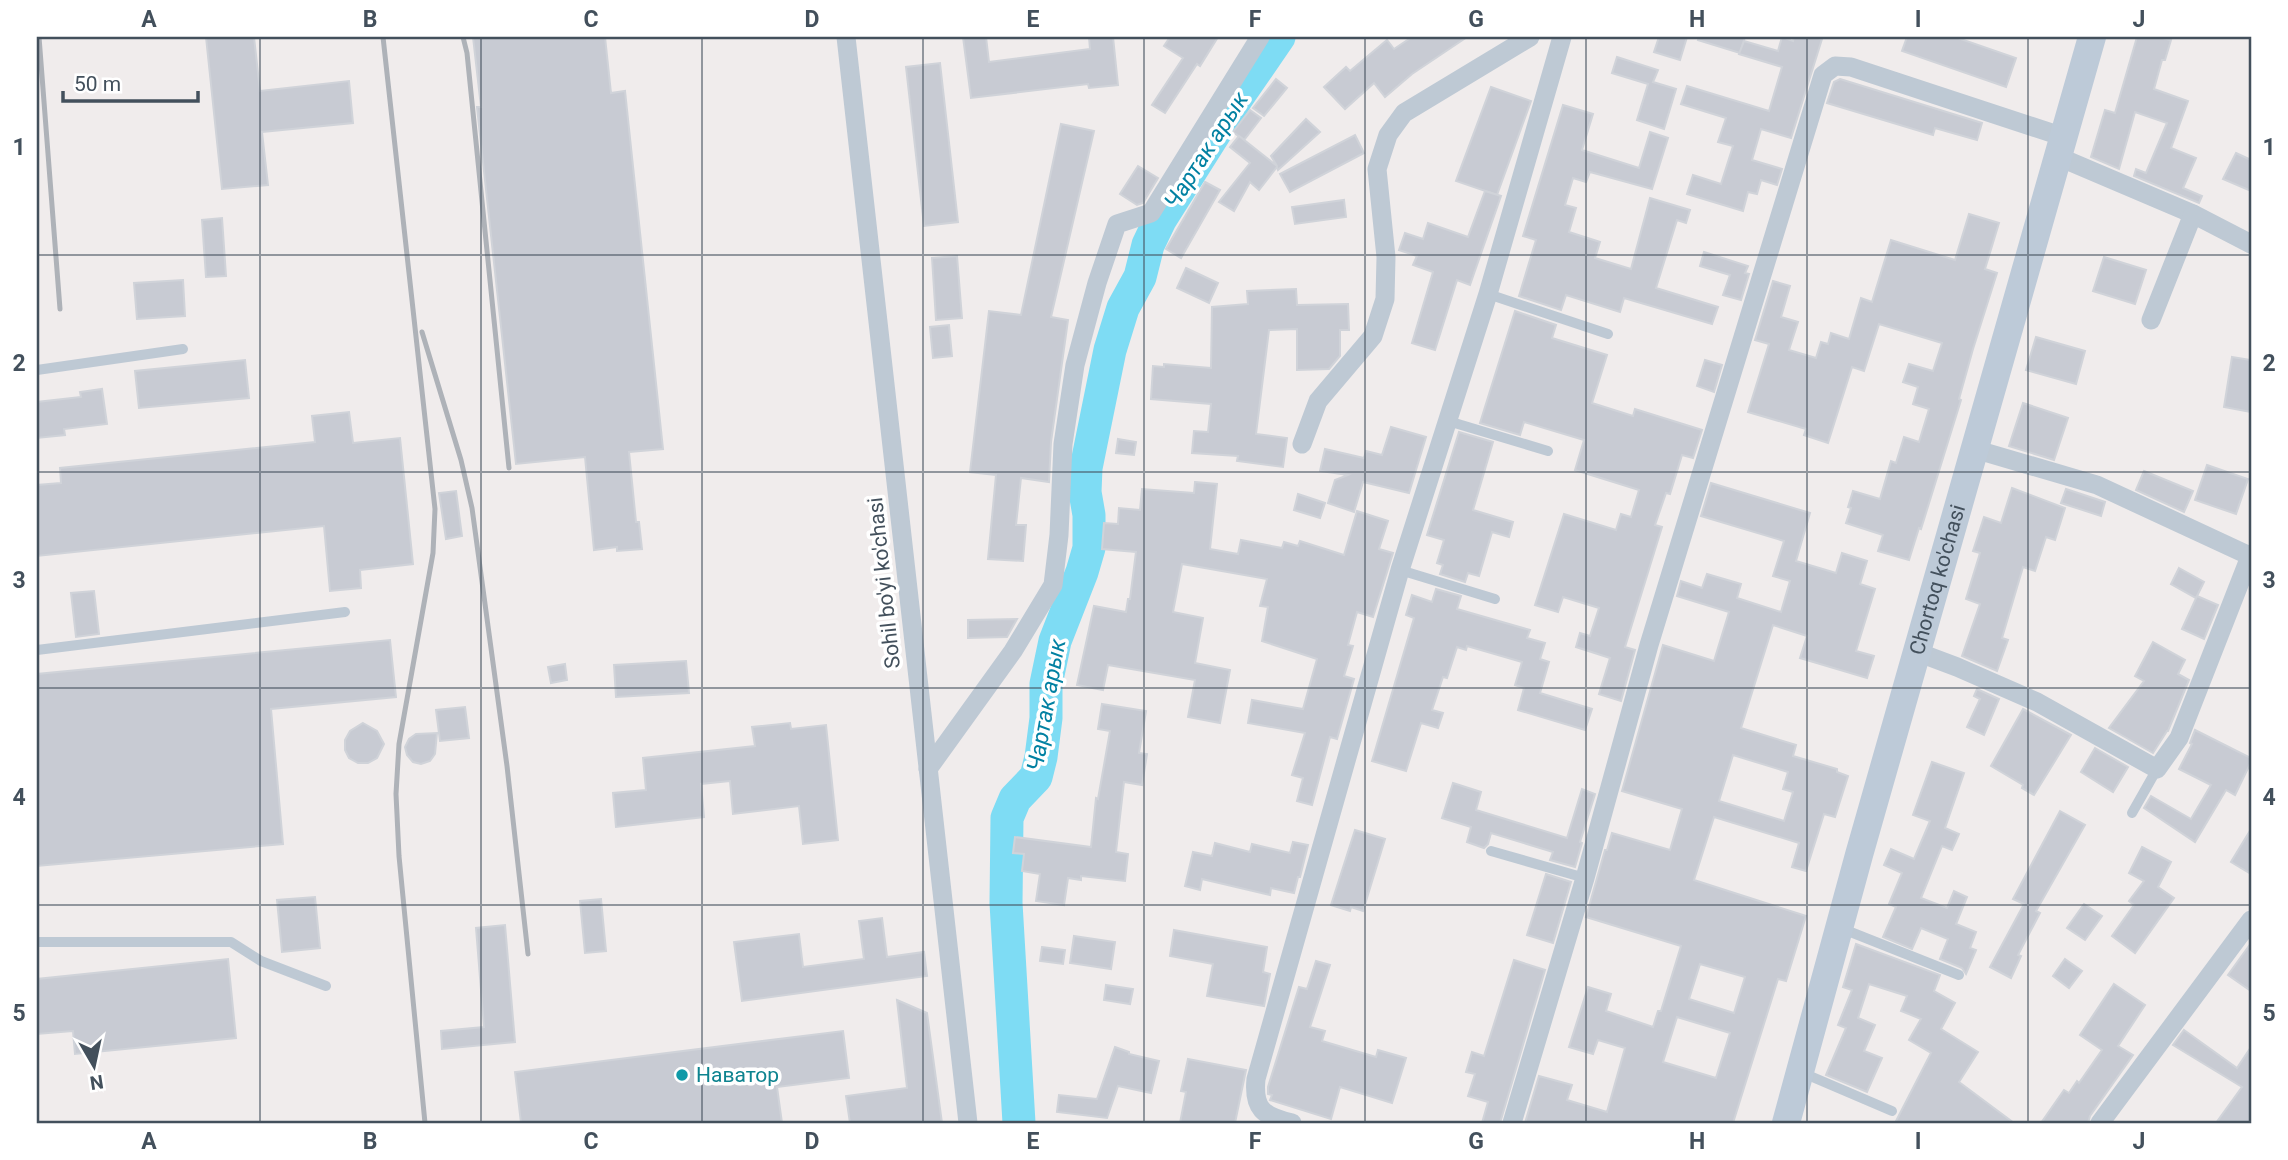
<svg xmlns="http://www.w3.org/2000/svg" width="2288" height="1160" viewBox="0 0 2288 1160" font-family="Roboto,sans-serif">
	<style>
		.lines { fill: none; stroke-linecap: round; stroke-linejoin: round }
		.river { stroke: #7edcf4; stroke-width: 33 }
		.building { fill: #c8cbd3; stroke: #d0d3d9; stroke-width: 2; fill-rule: evenodd }
		.lane { stroke: #bec9d4; stroke-width: 10 }
		.street { stroke: #bec9d4; stroke-width: 19 }
		.secondary { stroke: #bdcad8; stroke-width: 28 }
		.rail { stroke: #aeb2b8; stroke-width: 5 }
		.grid { fill: none; stroke: #43505c; stroke-width: 2; stroke-opacity: 0.55 }
		.culture-dot { fill: #0f9aa8; stroke: #fff; stroke-width: 2.5 }
		.labels { text-anchor: middle; stroke-width: 7; stroke-linejoin: round; paint-order: stroke }
		.street-label { font-size: 21px; fill: #43505c; stroke: #fff }
		.culture-label { font-size: 21px; fill: #0d838f; stroke: #fff; text-anchor: start }
		.water-label { font-size: 23px; font-style: italic; fill: #0281a2; stroke: #fff }
		.neatline { fill: none; stroke: #43505c; stroke-width: 2.5 }
		.grid-label { font-size: 23px; text-anchor: middle; font-weight: bold; fill: #43505c }
	</style>
	<rect width="100%" height="100%" fill="#f0ecec"/>
	<g class="lines">
		<polyline class="river" points="1019,1123 1006,903 1007,818 1015,799 1036,777 1041,757 1046,718 1046,684 1055,641 1082,572 1089,548 1089,515 1085,492 1086,468 1110,350 1123,308 1140,277 1148,245 1160,220 1237,98 1279,37"/>
	</g>
	<g class="building">
		<polygon points="206,37 254,37 260,91 349,81 353,123 262,132 268,185 222,189"/>
		<polygon points="473,37 605,37 611,93 625,91 663,449 629,452 636,522 639,522 642,549 617,551 617,547 594,550 585,457 516,464 477,107 481,107"/>
		<polygon points="963,37 986,37 989,62 1090,49 1089,37 1113,37 1118,85 1089,88 1088,84 971,98"/>
		<polygon points="1170,37 1218,37 1200,66 1197,64 1165,113 1152,105 1183,58 1164,46"/>
		<polygon points="1412,37 1467,37 1412,74 1385,97 1374,83 1345,109 1324,87 1346,67 1350,71 1387,40 1394,49"/>
		<polygon points="1659,37 1687,37 1680,60 1654,52"/>
		<polygon points="1699,37 1745,37 1740,53 1698,40"/>
		<polygon points="1782,37 1793,41 1794,37 1813,37 1822,39 1791,138 1761,129 1752,160 1782,169 1777,185 1761,180 1757,194 1748,192 1743,211 1687,194 1693,175 1721,184 1733,146 1718,142 1726,118 1681,104 1687,86 1769,111 1782,67 1739,54 1744,41 1778,51"/>
		<polygon points="1907,37 1955,37 2016,58 2006,87 1902,51"/>
		<polygon points="2137,37 2158,37 2171,40 2165,60 2162,60 2154,89 2188,101 2171,148 2196,158 2183,188 2202,196 2199,203 2134,176 2136,169 2146,173 2167,123 2135,112 2119,169 2091,157 2105,110 2115,113"/>
		<polygon points="1617,57 1658,70 1653,82 1676,89 1664,129 1637,120 1648,84 1612,73"/>
		<polygon points="940,63 958,222 924,226 906,67"/>
		<polygon points="1276,79 1287,88 1264,116 1253,108"/>
		<polygon points="1840,79 1982,123 1977,140 1935,128 1933,135 1827,103 1834,82"/>
		<polygon points="1491,87 1531,101 1497,195 1456,181"/>
		<polygon points="1563,105 1593,114 1582,150 1639,168 1650,132 1668,138 1652,189 1590,172 1586,182 1573,178 1565,205 1576,208 1569,232 1600,242 1595,258 1631,269 1650,198 1690,210 1686,223 1677,220 1656,288 1718,307 1712,324 1624,298 1620,312 1566,295 1561,310 1519,296 1536,240 1523,236"/>
		<polygon points="1250,110 1261,118 1244,140 1233,132"/>
		<polygon points="1306,119 1320,132 1278,170 1277,167 1259,190 1250,182 1234,211 1219,202 1250,163 1230,147 1239,136 1277,166 1271,156"/>
		<polygon points="1061,124 1094,131 1051,317 1068,320 1051,442 1049,482 1021,478 1016,525 1026,525 1023,561 988,559 996,475 970,472 989,311 1021,315"/>
		<polygon points="1355,135 1364,153 1290,192 1280,174"/>
		<polygon points="2236,153 2251,160 2251,191 2223,179"/>
		<polygon points="1138,166 1158,178 1143,203 1137,205 1120,194"/>
		<polygon points="1205,182 1220,190 1181,258 1166,249"/>
		<polygon points="1485,191 1501,196 1470,285 1457,280 1435,350 1412,343 1433,272 1413,265 1417,256 1399,250 1405,233 1423,239 1428,223 1468,237"/>
		<polygon points="1344,200 1346,217 1295,224 1292,207"/>
		<polygon points="1969,214 1999,223 1985,269 1997,273 1973,349 1959,399 1961,400 1921,529 1919,528 1909,560 1878,551 1883,535 1846,523 1851,508 1848,507 1853,491 1880,499 1891,461 1896,463 1904,437 1919,442 1929,409 1913,404 1918,387 1903,382 1909,364 1933,371 1942,343 1879,324 1864,371 1852,367 1828,443 1804,435 1806,429 1748,412 1769,344 1755,340 1773,281 1790,286 1781,317 1798,322 1789,350 1816,358 1821,342 1828,344 1831,333 1849,339 1861,298 1872,302 1891,240 1955,260"/>
		<polygon points="222,218 226,276 206,277 202,220"/>
		<polygon points="1704,252 1748,266 1745,273 1749,274 1741,300 1723,295 1730,275 1700,266"/>
		<polygon points="957,256 962,318 936,320 932,258"/>
		<polygon points="2104,257 2146,270 2135,304 2093,291"/>
		<polygon points="1186,268 1218,283 1209,303 1177,288"/>
		<polygon points="183,280 185,316 137,319 134,283"/>
		<polygon points="1296,289 1297,305 1348,304 1349,330 1340,330 1340,356 1329,369 1297,370 1297,329 1269,330 1256,434 1287,438 1283,467 1237,461 1238,456 1192,453 1194,431 1208,432 1211,404 1151,399 1153,366 1164,367 1164,364 1211,368 1212,307 1248,304 1247,291"/>
		<polygon points="1515,311 1556,325 1552,338 1607,355 1592,403 1633,416 1635,409 1702,430 1693,458 1682,455 1670,494 1666,493 1655,525 1662,527 1625,647 1635,650 1621,701 1599,694 1610,658 1576,647 1580,633 1590,636 1599,608 1563,597 1558,612 1535,605 1564,514 1616,530 1621,514 1631,517 1639,490 1575,470 1584,440 1524,422 1520,435 1480,423"/>
		<polygon points="949,325 952,356 933,358 930,327"/>
		<polygon points="2036,337 2085,351 2076,384 2026,370"/>
		<polygon points="2232,357 2251,360 2251,412 2224,407"/>
		<polygon points="245,360 249,398 139,408 135,371"/>
		<polygon points="1705,360 1722,365 1714,392 1697,386"/>
		<polygon points="102,389 107,424 64,429 65,435 37,438 37,402 81,397 80,392"/>
		<polygon points="2023,403 2068,418 2054,460 2009,446"/>
		<polygon points="349,412 353,443 400,438 413,564 360,570 361,588 330,591 324,526 37,556 37,485 61,483 60,468 315,442 312,416"/>
		<polygon points="1391,427 1426,437 1409,493 1363,482 1354,512 1328,503 1335,480 1348,475 1320,471 1325,449 1364,458 1366,451 1382,455"/>
		<polygon points="1459,432 1493,442 1473,510 1513,522 1509,537 1492,532 1479,576 1468,573 1465,582 1440,574 1443,565 1437,563 1444,540 1427,535"/>
		<polygon points="1118,439 1136,442 1134,455 1116,453"/>
		<polygon points="2207,465 2248,479 2236,514 2195,500"/>
		<polygon points="2144,471 2193,491 2184,512 2136,490"/>
		<polygon points="1195,482 1217,484 1210,549 1238,554 1241,540 1282,548 1284,542 1298,546 1300,541 1344,555 1357,511 1388,521 1379,549 1393,553 1373,617 1357,612 1348,645 1353,646 1344,676 1354,679 1337,739 1330,737 1312,805 1297,801 1303,778 1292,775 1305,733 1248,723 1252,700 1303,709 1317,659 1262,641 1268,607 1260,606 1267,579 1182,564 1173,612 1203,618 1195,663 1230,670 1220,723 1188,717 1195,680 1108,665 1103,690 1077,685 1094,606 1126,612 1128,599 1130,599 1136,552 1102,549 1104,523 1118,524 1119,508 1140,510 1142,489 1194,493"/>
		<path d="M 1711,483 L 1810,513 L 1796,561 L 1836,573 L 1842,553 L 1867,561 L 1860,584 L 1875,589 L 1856,651 L 1874,656 L 1867,678 L 1800,658 L 1807,636 L 1773,625 L 1741,728 L 1796,745 L 1793,756 L 1837,769 L 1837,772 L 1848,776 L 1835,817 L 1824,814 L 1806,871 L 1792,867 L 1799,843 L 1714,817 L 1694,880 L 1806,916 L 1786,981 L 1778,979 L 1733,1123 L 1525,1123 L 1539,1076 L 1572,1085 L 1567,1100 L 1607,1112 L 1625,1048 L 1598,1040 L 1593,1054 L 1569,1047 L 1588,987 L 1611,994 L 1606,1011 L 1653,1027 L 1658,1011 L 1661,1011 L 1681,946 L 1586,917 L 1605,850 L 1607,850 L 1612,833 L 1670,850 L 1682,809 L 1622,791 L 1663,645 L 1714,661 L 1729,612 L 1677,596 L 1681,581 L 1702,588 L 1707,574 L 1741,584 L 1737,598 L 1781,612 L 1790,581 L 1773,576 L 1784,541 L 1701,516 ZM 1733,755 L 1788,772 L 1783,789 L 1793,792 L 1784,821 L 1719,801 ZM 1700,964 L 1745,977 L 1734,1013 L 1689,999 ZM 1677,1017 L 1730,1033 L 1716,1078 L 1663,1062 Z"/>
		<polygon points="2012,488 2065,508 2055,540 2046,537 2035,571 2023,567 2002,638 2008,640 1997,671 1962,656 1980,604 1966,599 1980,553 1973,551 1984,517 2001,523"/>
		<polygon points="2066,489 2105,502 2101,516 2061,503"/>
		<polygon points="456,491 462,536 446,539 439,493"/>
		<polygon points="1298,494 1325,503 1320,518 1294,510"/>
		<polygon points="2179,568 2204,582 2196,598 2171,584"/>
		<polygon points="1436,589 1461,596 1457,609 1530,630 1527,638 1545,643 1540,659 1549,662 1540,693 1592,709 1585,730 1518,710 1524,688 1515,685 1522,662 1467,646 1466,650 1457,647 1447,678 1443,677 1432,710 1443,713 1438,728 1421,723 1406,771 1372,761 1414,618 1406,615 1412,595 1432,602"/>
		<polygon points="94,591 99,634 76,637 71,593"/>
		<polygon points="2197,596 2218,605 2204,639 2182,629"/>
		<polygon points="1017,619 1007,637 968,638 968,620"/>
		<polygon points="390,640 396,697 271,709 283,844 37,866 37,674"/>
		<polygon points="2153,642 2185,660 2178,674 2189,680 2168,731 2167,731 2153,753 2109,728 2144,681 2135,676"/>
		<polygon points="686,661 689,693 616,697 614,665"/>
		<polygon points="565,664 567,680 551,683 548,667"/>
		<polygon points="1977,689 1999,699 1984,735 1967,727 1980,699 1974,696"/>
		<polygon points="1102,704 1146,711 1139,753 1147,754 1142,785 1124,782 1116,852 1128,854 1125,881 1081,876 1081,880 1068,878 1064,905 1036,901 1040,874 1022,871 1024,854 1013,853 1015,837 1091,847 1096,798 1098,799 1110,731 1098,729"/>
		<polygon points="465,707 469,738 440,741 436,710"/>
		<polygon points="2023,709 2071,735 2034,795 2022,788 2023,785 1991,766"/>
		<polygon points="363,723 377,731 384,744 377,758 368,763 358,763 349,758 345,750 345,740 350,731"/>
		<polygon points="790,723 791,729 826,725 838,840 803,844 799,806 733,814 730,781 701,784 704,817 616,827 613,793 646,790 643,758 755,746 752,727"/>
		<polygon points="2195,730 2251,758 2251,762 2235,795 2226,790 2195,842 2144,808 2151,796 2191,819 2211,785 2179,769 2192,744 2190,743"/>
		<polygon points="437,733 435,754 430,761 421,764 413,762 407,755 405,747 409,739 416,734"/>
		<polygon points="2095,748 2128,767 2113,792 2081,772"/>
		<polygon points="1932,762 1964,773 1945,828 1959,834 1952,850 1942,846 1921,898 1947,908 1954,891 1967,897 1956,924 1976,932 1970,948 1976,950 1966,974 1962,968 1940,959 1948,939 1921,928 1912,949 1883,937 1896,907 1889,904 1902,873 1884,865 1891,849 1914,859 1930,821 1913,815"/>
		<polygon points="1453,783 1481,792 1476,810 1567,838 1582,789 1595,794 1580,842 1582,843 1575,867 1550,860 1553,852 1491,833 1488,844 1484,848 1467,842 1471,827 1442,818"/>
		<polygon points="2060,811 2085,825 2036,911 2040,913 2018,955 2021,956 2011,978 1990,967 2024,904 2013,899"/>
		<polygon points="2251,829 2251,874 2231,862"/>
		<polygon points="1355,830 1385,839 1363,911 1351,907 1350,911 1331,905"/>
		<polygon points="1293,842 1308,845 1300,877 1298,877 1294,893 1271,888 1270,895 1202,879 1200,890 1185,886 1193,852 1212,856 1215,843 1250,852 1252,844 1290,853"/>
		<polygon points="2142,847 2171,862 2158,887 2174,898 2135,953 2112,936 2134,905 2129,901 2144,881 2129,873"/>
		<polygon points="1546,874 1571,882 1553,943 1527,935"/>
		<polygon points="315,897 320,948 282,952 277,900"/>
		<polygon points="601,899 606,951 585,953 580,901"/>
		<polygon points="2084,904 2102,916 2085,940 2067,928"/>
		<polygon points="882,918 887,957 924,952 927,976 742,1001 734,942 799,934 803,967 864,959 859,921"/>
		<polygon points="505,925 515,1042 442,1049 441,1031 484,1027 476,928"/>
		<polygon points="1174,930 1267,947 1263,972 1270,974 1264,1006 1207,996 1213,964 1170,956"/>
		<polygon points="1074,936 1115,942 1111,969 1070,963"/>
		<polygon points="2251,943 2251,991 2228,975"/>
		<polygon points="1856,944 1940,975 1934,991 1955,1003 1941,1029 1978,1052 1959,1082 2014,1123 1895,1123 1931,1053 1909,1040 1921,1019 1901,1011 1907,996 1869,984 1858,1018 1875,1025 1864,1051 1882,1058 1867,1092 1826,1075 1846,1028 1838,1025 1852,990 1843,987"/>
		<polygon points="1042,947 1065,950 1063,964 1040,961"/>
		<polygon points="228,959 236,1038 75,1054 73,1031 37,1034 37,979"/>
		<polygon points="2065,959 2082,971 2069,988 2053,976"/>
		<polygon points="1514,960 1545,970 1500,1123 1482,1123 1488,1102 1468,1096 1475,1074 1466,1072 1472,1052 1484,1056"/>
		<polygon points="1316,961 1330,965 1310,1027 1325,1031 1322,1041 1376,1057 1378,1050 1406,1058 1392,1103 1340,1087 1331,1119 1270,1100 1272,1095 1268,1094 1268,1087 1299,987 1307,989"/>
		<polygon points="2114,984 2145,1005 2118,1046 2133,1055 2090,1116 2088,1123 2041,1123 2064,1090 2069,1093 2077,1081 2079,1083 2102,1050 2080,1035"/>
		<polygon points="1106,985 1133,989 1130,1004 1104,1000"/>
		<polygon points="897,1000 927,1013 942,1123 850,1123 846,1096 907,1088"/>
		<polygon points="2184,1030 2237,1068 2251,1047 2251,1123 2216,1123 2242,1087 2173,1045"/>
		<polygon points="843,1031 849,1078 777,1087 782,1123 521,1123 515,1072"/>
		<polygon points="1115,1047 1129,1052 1129,1054 1159,1061 1151,1093 1118,1086 1107,1118 1057,1112 1059,1095 1097,1099"/>
		<polygon points="1188,1059 1246,1070 1235,1123 1180,1123 1186,1092 1181,1091"/>
	</g>
	<g class="lines">
		<g class="lane">
			<polyline points="1488,294 1608,334"/>
			<polyline points="37,370 183,349"/>
			<polyline points="1448,421 1548,451"/>
			<polyline points="1400,570 1495,599"/>
			<polyline points="37,650 345,612"/>
			<polyline points="2132,813 2157,769"/>
			<polyline points="1491,851 1585,878"/>
			<polyline points="1843,929 1959,975"/>
			<polyline points="37,942 231,942 261,961 326,986"/>
			<polyline points="1803,1073 1892,1111"/>
		</g>
		<g class="street">
			<polyline points="846,37 968,1123"/>
			<polyline points="2059,157 2193,214 2251,244"/>
			<polyline points="2151,320 2193,214"/>
			<polyline points="1302,444 1318,401 1373,336 1385,299 1386,257 1377,169 1388,135 1404,113 1530,37"/>
			<polyline points="1974,449 2097,485 2250,556"/>
			<polyline points="1917,652 1957,667 2037,702 2157,769 2179,738 2251,554"/>
			<polyline points="928,769 1013,651 1053,585 1059,535 1063,444 1075,365 1097,283 1117,224 1151,213 1260,37"/>
			<path d="M 1292,1123 C 1263,1116 1253,1109 1256,1079 L 1400,570 L 1488,294 L 1562,37"/>
			<polyline points="1512,1123 1585,878 1649,645 1823,75 1835,66 1851,67 2064,137"/>
			<polyline points="2100,1123 2251,920"/>
		</g>
		<path class="secondary" id="s1" d="M 1786,1123 L 1859,855 L 2092,37"/>
		<g class="rail">
			<polyline points="39,37 60,309"/>
			<polyline points="383,37 435,509 433,553 399,744 396,794 399,856 425,1123"/>
			<polyline points="463,37 467,53 509,468"/>
			<polyline points="422,332 461,460 472,508 507,766 528,954"/>
		</g>
	</g>
	<path class="grid" d="M 260,37 L 260,1123M 481,37 L 481,1123M 702,37 L 702,1123M 923,37 L 923,1123M 1144,37 L 1144,1123M 1365,37 L 1365,1123M 1586,37 L 1586,1123M 1807,37 L 1807,1123M 2028,37 L 2028,1123M 37,255 L 2251,255M 37,472 L 2251,472M 37,688 L 2251,688M 37,905 L 2251,905"/>
	<circle class="culture-dot" cx="682" cy="1075" r="7"/>
	<g class="labels">
		<g class="street-label">
			<text dy="7" stroke="none"><textPath href="#s1" startOffset="564">Chortoq ko'chasi</textPath></text>
			<text transform="translate(884 583) rotate(-96)" y="7">Sohil bo'yi ko'chasi</text>
		</g>
		<g class="culture-label">
			<text x="696" y="1082">Наватор</text>
		</g>
		<g class="water-label">
			<text transform="translate(1206 150) rotate(-57)" y="8">Чартак арык</text>
			<text transform="translate(1046 705) rotate(-80)" y="8">Чартак арык</text>
		</g>
	</g>
	<rect width="2288" height="1160" fill="none" stroke="#ffffff" stroke-width="77"/>
	<g transform="translate(94 1066) rotate(171)" stroke="#ffffff" stroke-width="5" paint-order="stroke">
	<path d="M0-5L12 26L0 18L-12 26Z" fill="#43505c"/>
	<text y="-10" font-size="19" font-weight="bold" text-anchor="middle" fill="#43505c">N</text>
	</g>
	<path d="M63 91v10h135v-10" fill="none" stroke="#43505c" stroke-width="3.5"/>
	<text x="74" y="91" font-size="21" fill="#43505c" stroke="#ffffff" stroke-width="5" paint-order="stroke">50 m</text>
	<rect x="38" y="38" width="2212" height="1084" class="neatline"/>
	<g class="grid-label">
		<text x="149" y="27">A</text>
		<text x="370" y="27">B</text>
		<text x="591" y="27">C</text>
		<text x="812" y="27">D</text>
		<text x="1033" y="27">E</text>
		<text x="1255" y="27">F</text>
		<text x="1476" y="27">G</text>
		<text x="1697" y="27">H</text>
		<text x="1918" y="27">I</text>
		<text x="2139" y="27">J</text>
		<text x="19" y="155">1</text>
		<text x="2269" y="155">1</text>
		<text x="19" y="371">2</text>
		<text x="2269" y="371">2</text>
		<text x="19" y="588">3</text>
		<text x="2269" y="588">3</text>
		<text x="19" y="805">4</text>
		<text x="2269" y="805">4</text>
		<text x="19" y="1021">5</text>
		<text x="2269" y="1021">5</text>
		<text x="149" y="1149">A</text>
		<text x="370" y="1149">B</text>
		<text x="591" y="1149">C</text>
		<text x="812" y="1149">D</text>
		<text x="1033" y="1149">E</text>
		<text x="1255" y="1149">F</text>
		<text x="1476" y="1149">G</text>
		<text x="1697" y="1149">H</text>
		<text x="1918" y="1149">I</text>
		<text x="2139" y="1149">J</text>
	</g>
</svg>
